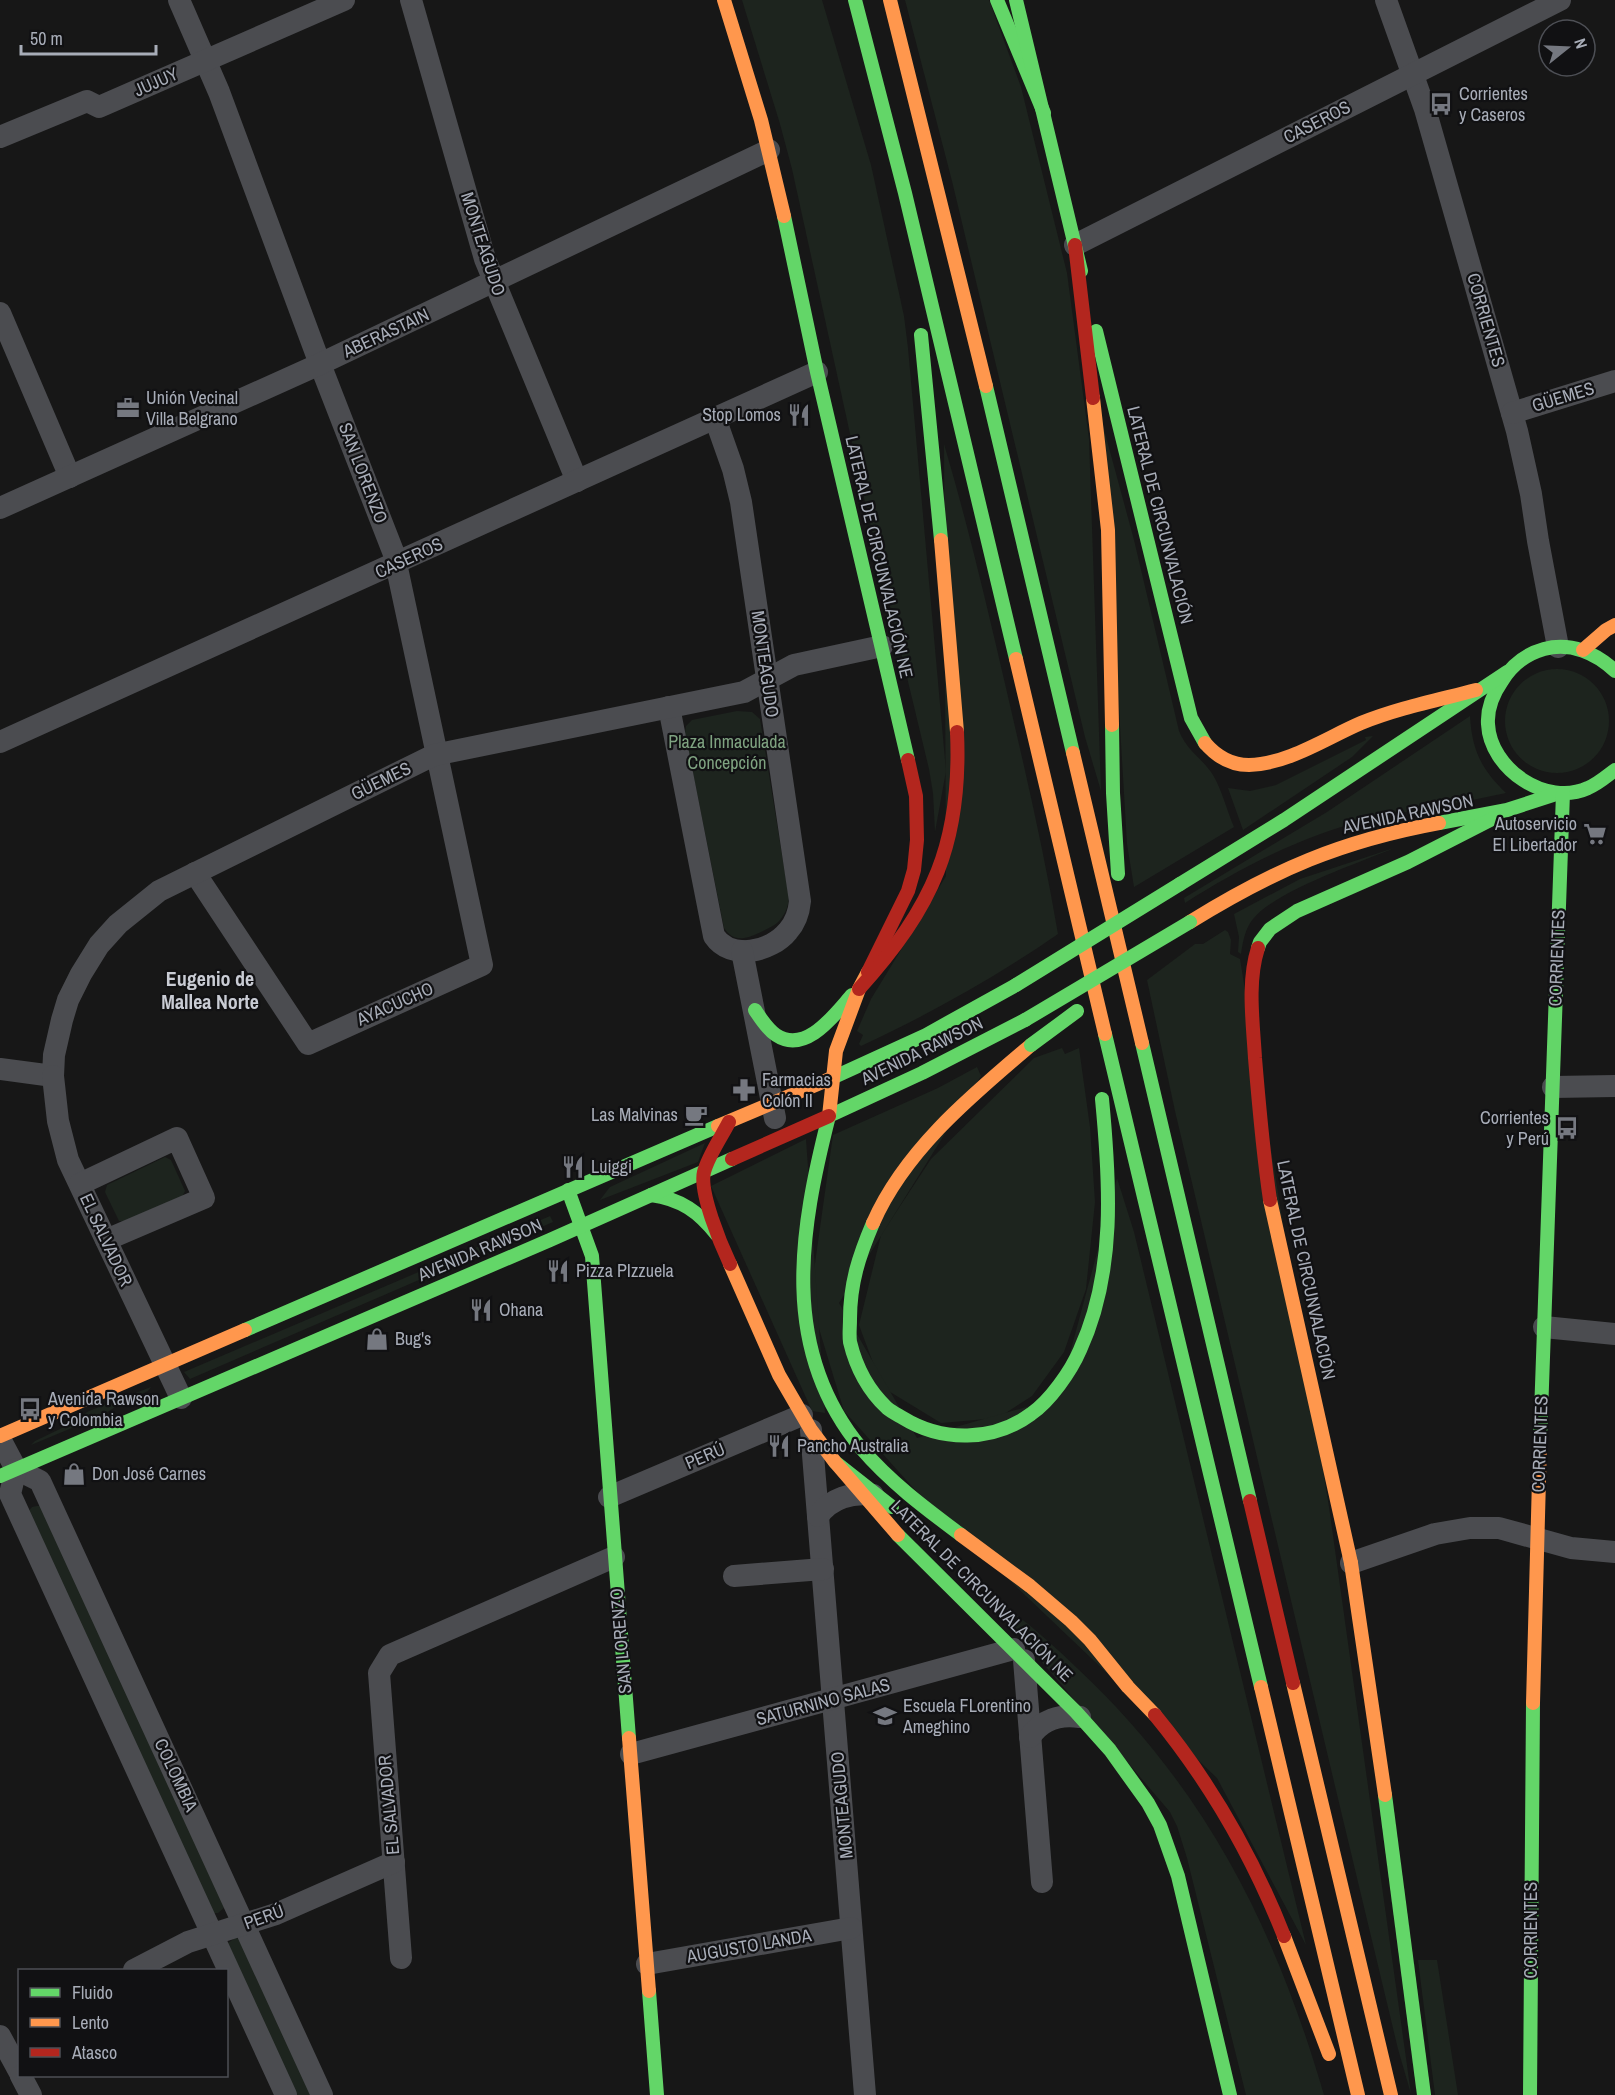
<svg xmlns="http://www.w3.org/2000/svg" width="1615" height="2095" viewBox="0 0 1615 2095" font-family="'Archivo Narrow',sans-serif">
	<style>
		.green { fill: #1d241e }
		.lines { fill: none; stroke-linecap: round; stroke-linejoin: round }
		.street { stroke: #4b4c50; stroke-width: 22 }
		.fast { stroke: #63d668; stroke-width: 14 }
		.slow { stroke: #ff974d; stroke-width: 14 }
		.jam { stroke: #b3261e; stroke-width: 14 }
		.fast-bridge { stroke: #63d668; stroke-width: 14 }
		.labels { text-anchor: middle; stroke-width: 4.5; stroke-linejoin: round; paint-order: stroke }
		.street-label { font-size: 18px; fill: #a8adb8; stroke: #111113 }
		.poi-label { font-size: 18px; fill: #a8adb8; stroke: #111113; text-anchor: start }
		.park-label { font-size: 18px; fill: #7fa381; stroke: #111113 }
		.neighbourhood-label { font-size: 20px; font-weight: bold; fill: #c9ccd4; stroke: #111113 }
	</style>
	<rect width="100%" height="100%" fill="#171717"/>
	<g class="green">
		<polygon points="742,0 822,0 871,165 904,316 908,348 946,771 935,832 933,793 929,769 865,502 792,169 780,124"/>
		<polygon points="905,0 989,0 1021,87 1067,273 1089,439 1101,791 1085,737 952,181"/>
		<path d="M 1102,422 L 1134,540 L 1179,731 C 1187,751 1203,759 1213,775 C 1222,790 1227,811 1234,827 L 1134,887 L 1127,844 Z"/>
		<path d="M 944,444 C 968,525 987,606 1006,688 C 1025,770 1044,851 1058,934 C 996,977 930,1014 861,1046 L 859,1044 L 863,1035 L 857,1031 L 871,999 L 946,876 Z"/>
		<circle cx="1557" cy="721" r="52"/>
		<path d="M 737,711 L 752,712 L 760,719 L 789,898 C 788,906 786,913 780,920 C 775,926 768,928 761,932 C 746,939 734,943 724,928 L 685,733 L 686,726 L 692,720 Z"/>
		<path d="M 1470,716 C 1472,750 1481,769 1506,793 C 1461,803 1416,809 1371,819 C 1305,834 1242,867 1185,903 L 1184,898 L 1327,812 Z"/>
		<polygon points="1373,736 1352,757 1243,830 1228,788 1250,791 1276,785 1366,740 1365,737"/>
		<path d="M 1394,848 C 1359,863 1275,891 1253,919 C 1245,929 1243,941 1241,954 L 1238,952 L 1239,937 L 1234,914 L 1300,879 Z"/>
		<polygon points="1225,930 1228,932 1231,940 1230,954 1240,959 1329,1507 1411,2094 1398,2049 1335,1786 1175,1111 1147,980 1195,944 1203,944"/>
		<polygon points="1062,1048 1065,1054 1079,1048 1090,1127 1095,1202 1086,1289 1064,1352 1032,1396 998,1418 941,1423 882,1387 859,1325 881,1235 931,1159 1034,1058"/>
		<polygon points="977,1067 981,1076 839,1303 917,1438 1058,1398 1117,1178 1134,1232 1306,1945 1217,1778 917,1492 844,1411 810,1299 833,1135 938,1088"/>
		<polygon points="806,1139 825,1413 812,1411 711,1186"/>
		<polygon points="705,1143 698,1162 600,1200 610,1187"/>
		<polygon points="165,1157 171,1160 185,1191 182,1197 126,1222 119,1221 105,1192 107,1185"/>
		<polygon points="550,1216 553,1222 190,1379 184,1372"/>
		<polygon points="151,1387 148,1391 118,1405 103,1415 31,1445 35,1441 62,1428 89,1411"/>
		<polygon points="37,1506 43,1506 225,1907 218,1913 213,1913 27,1513 32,1507"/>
		<path d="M 990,1596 C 1022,1617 1050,1642 1077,1668 C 1206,1789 1275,1927 1324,2095 L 1246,2095 L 1187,1858 L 1177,1826 L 1170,1812 L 988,1599 Z"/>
		<polygon points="235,1938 241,1939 313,2095 294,2095 228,1943"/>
		<polygon points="1418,1960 1437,1960 1458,2095 1435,2095"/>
	</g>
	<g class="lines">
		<g class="street">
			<polyline points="179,0 219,92 320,364 394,554 482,965 308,1044 195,873"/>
			<polyline points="411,0 485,259 577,481"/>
			<polyline points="1386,0 1425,109 1517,431 1531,494 1538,541 1558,647"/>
			<polyline points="0,137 87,101 99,107 344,0"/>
			<polyline points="1075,245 1560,0"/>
			<polyline points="0,313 70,477"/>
			<polyline points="1512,413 1615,381"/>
			<polyline points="0,508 320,364 769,150"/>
			<path d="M 669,707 L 714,936 C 731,961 771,952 788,931 C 796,922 799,912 800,901 L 741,502 L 733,469 L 715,418"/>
			<polyline points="0,742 817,372"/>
			<polyline points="742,951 775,1118"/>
			<polyline points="0,1069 53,1076 54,1055 62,1020 68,1000 81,974 99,945 118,924 159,891 434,755 744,692 794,665 882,646"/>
			<polyline points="53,1076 58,1121 68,1160 181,1398"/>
			<polyline points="1553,1087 1615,1086"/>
			<polyline points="80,1184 177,1138 204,1198 106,1240"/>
			<polyline points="1544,1327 1615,1334"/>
			<polyline points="811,1430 865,2095"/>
			<polyline points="0,1439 16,1469 40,1481 322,2095"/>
			<polyline points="16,1469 10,1494 286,2095"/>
			<polyline points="609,1497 802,1415"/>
			<path d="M 818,1516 C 831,1498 852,1492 873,1495"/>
			<polyline points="1351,1563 1435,1534 1470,1528 1499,1528 1571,1548 1615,1552"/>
			<polyline points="734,1576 823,1569"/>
			<polyline points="1024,1660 1042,1882"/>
			<path d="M 1030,1737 C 1041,1720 1060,1714 1080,1717"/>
			<polyline points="631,1754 1014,1649"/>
			<polyline points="401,1958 379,1673 390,1655 614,1557"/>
			<polyline points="647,1964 851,1928"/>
			<polyline points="134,1970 188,1942 276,1914 394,1862"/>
			<polyline points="0,2036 20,2073"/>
			<polyline points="21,2076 31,2095"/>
		</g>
		<g class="fast">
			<polyline points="855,0 905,193 1016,659"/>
			<polyline points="997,0 1044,113"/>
			<polyline points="1016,0 1081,271"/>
			<polyline points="784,216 817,372 908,760"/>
			<polyline points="1096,331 1191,718 1205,743"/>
			<polyline points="921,335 941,540"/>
			<polyline points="986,386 1073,753"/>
			<path d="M 1615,671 C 1596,653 1571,642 1544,649 C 1526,654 1512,665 1502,681 C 1493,694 1487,708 1488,724 C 1490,769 1546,807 1588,788 C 1598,784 1607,776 1615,770"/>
			<polyline points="1112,725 1113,793 1118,874"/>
			<polyline points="1439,823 1507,810 1559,793"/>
			<polyline points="1180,884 1284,820 1507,672"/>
			<polyline points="1258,948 1260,942 1270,929 1297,911 1408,862 1494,818"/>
			<path d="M 755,1010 C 761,1019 767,1029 776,1035 C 806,1055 835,1014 852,995"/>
			<polyline points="1105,1034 1261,1687"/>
			<polyline points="1142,1043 1250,1501"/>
			<polyline points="832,1078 926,1035 1016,985"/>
			<polyline points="568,1190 592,1256 629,1738"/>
			<path d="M 651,1195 C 681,1199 699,1212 717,1235"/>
			<path d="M 873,1223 C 859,1256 850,1283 850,1319 C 850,1327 849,1335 850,1342 C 856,1367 869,1391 887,1408 C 892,1412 898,1415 903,1418 C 942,1442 993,1442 1031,1414 C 1050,1401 1071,1371 1080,1350 C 1116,1272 1110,1182 1102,1099"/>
			<polyline points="245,1330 718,1126"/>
			<polyline points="1540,1442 1563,793"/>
			<polyline points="835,1462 892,1507"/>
			<polyline points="0,1476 550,1240 732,1159"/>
			<polyline points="898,1535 1076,1712 1110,1750 1148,1803 1160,1825 1178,1876 1230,2095"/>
			<path d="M 961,1535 C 925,1508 890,1482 861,1448 C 779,1349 800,1230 829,1116 L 922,1073 L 1025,1020"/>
			<polyline points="1385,1795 1424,2095"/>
			<polyline points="649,1991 657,2095"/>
			<polyline points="1530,2095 1533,1703"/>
		</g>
		<g class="slow">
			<polyline points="724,0 761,120 784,216"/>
			<polyline points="890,0 986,386"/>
			<polyline points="1093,398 1108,530 1112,725"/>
			<polyline points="941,540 957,732"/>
			<polyline points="1583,650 1606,630 1615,625"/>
			<polyline points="1016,659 1105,1034"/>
			<path d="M 1205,743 C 1217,757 1231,765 1249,765 C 1288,764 1326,738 1361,723 C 1398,708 1438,700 1476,690"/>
			<polyline points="1073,753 1142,1043"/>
			<path d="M 1190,922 C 1274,870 1341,841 1439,823"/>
			<polyline points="829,1116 836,1051 859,989 868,972"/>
			<polyline points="718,1126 832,1078"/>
			<polyline points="1270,1200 1351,1563"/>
			<path d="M 873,1223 C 905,1150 972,1095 1031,1045"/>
			<polyline points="730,1264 779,1375 811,1430 835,1462 898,1535"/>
			<polyline points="0,1436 245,1330"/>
			<polyline points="961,1535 1030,1586 1071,1621 1090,1640 1128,1687 1155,1715"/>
			<polyline points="1351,1563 1385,1795"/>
			<polyline points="1293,1683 1391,2095"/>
			<polyline points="1261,1687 1358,2095"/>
			<polyline points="1533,1703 1540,1442"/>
			<polyline points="629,1738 649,1991"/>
			<polyline points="1284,1936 1329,2054"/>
		</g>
		<g class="jam">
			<polyline points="1075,245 1093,398"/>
			<path d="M 1258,948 C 1247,982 1253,1023 1255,1058 C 1259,1106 1263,1153 1270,1200"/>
			<polyline points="868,972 908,891 914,870 917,840 916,796 908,760"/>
			<path d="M 859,989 C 933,907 962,843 957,732"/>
			<path d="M 729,1122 C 722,1136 708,1156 704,1172 C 699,1192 721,1245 730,1264"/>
			<polyline points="732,1159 829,1116"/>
			<polyline points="1250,1501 1293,1683"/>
			<path d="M 1155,1715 C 1210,1782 1252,1855 1284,1936"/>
		</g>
		<g class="fast-bridge">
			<polyline points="1016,985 1180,884"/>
			<polyline points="1025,1020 1190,922"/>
			<polyline points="1031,1045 1077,1011"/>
		</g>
	</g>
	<defs>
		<g id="bus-bare" transform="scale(1.8)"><path d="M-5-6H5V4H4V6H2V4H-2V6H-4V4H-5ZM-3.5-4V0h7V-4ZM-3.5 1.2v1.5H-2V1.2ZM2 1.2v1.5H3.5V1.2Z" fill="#757880" stroke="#111113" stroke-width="2.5" paint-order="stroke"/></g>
		<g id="office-bare" transform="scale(1.8)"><path d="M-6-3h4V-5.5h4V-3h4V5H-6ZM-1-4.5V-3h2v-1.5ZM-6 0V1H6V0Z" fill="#757880" stroke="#111113" stroke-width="2.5" paint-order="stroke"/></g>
		<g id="restaurant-bare" transform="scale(1.8)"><path d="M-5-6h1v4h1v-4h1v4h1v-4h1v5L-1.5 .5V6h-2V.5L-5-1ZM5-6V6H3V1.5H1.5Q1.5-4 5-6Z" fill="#757880" stroke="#111113" stroke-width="2.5" paint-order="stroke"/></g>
		<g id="supermarket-bare" transform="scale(1.8)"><path d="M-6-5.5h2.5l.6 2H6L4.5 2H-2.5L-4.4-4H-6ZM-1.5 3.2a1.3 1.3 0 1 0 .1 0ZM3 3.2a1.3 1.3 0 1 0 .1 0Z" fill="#757880" stroke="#111113" stroke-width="2.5" paint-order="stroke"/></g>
		<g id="pharmacy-bare" transform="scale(1.8)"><path d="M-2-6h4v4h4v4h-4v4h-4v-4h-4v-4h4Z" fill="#757880" stroke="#111113" stroke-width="2.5" paint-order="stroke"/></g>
		<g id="cafe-bare" transform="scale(1.8)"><path d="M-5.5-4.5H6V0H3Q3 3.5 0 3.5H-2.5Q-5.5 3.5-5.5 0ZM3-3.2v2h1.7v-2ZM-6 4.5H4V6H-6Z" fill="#757880" stroke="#111113" stroke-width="2.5" paint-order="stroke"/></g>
		<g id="shop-bare" transform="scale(1.8)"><path d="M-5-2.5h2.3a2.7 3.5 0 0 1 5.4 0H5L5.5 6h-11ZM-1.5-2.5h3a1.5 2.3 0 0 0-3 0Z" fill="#757880" stroke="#111113" stroke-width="2.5" paint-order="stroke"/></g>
		<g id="school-bare" transform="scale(1.8)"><path d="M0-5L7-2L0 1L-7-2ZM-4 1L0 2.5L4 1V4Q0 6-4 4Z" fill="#757880" stroke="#111113" stroke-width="2.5" paint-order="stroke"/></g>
	</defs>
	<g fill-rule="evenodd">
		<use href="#bus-bare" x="1441" y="104"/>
		<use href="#office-bare" x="128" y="408"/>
		<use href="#restaurant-bare" x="799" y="415"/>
		<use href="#supermarket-bare" x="1595" y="834"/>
		<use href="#pharmacy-bare" x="744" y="1090"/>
		<use href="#cafe-bare" x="696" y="1115"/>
		<use href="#bus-bare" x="1567" y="1128"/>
		<use href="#restaurant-bare" x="573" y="1167"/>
		<use href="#restaurant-bare" x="558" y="1271"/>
		<use href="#restaurant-bare" x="481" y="1310"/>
		<use href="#shop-bare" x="377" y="1339"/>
		<use href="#bus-bare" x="30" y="1409"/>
		<use href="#restaurant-bare" x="779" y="1446"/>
		<use href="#shop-bare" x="74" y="1474"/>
		<use href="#school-bare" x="885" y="1716"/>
	</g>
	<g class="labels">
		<g class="street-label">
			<text transform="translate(156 82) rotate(-24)" y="6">JUJUY</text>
			<text transform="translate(1317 122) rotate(-27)" y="6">CASEROS</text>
			<text transform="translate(483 244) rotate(72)" y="6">MONTEAGUDO</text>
			<text transform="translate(1486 320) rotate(74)" y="6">CORRIENTES</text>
			<text transform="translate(386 333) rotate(-25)" y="6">ABERASTAIN</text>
			<text transform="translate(1563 397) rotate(-17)" y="6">GÜEMES</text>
			<text transform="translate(363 473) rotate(69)" y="6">SAN LORENZO</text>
			<text transform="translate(1160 515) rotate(76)" y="6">LATERAL DE CIRCUNVALACIÓN</text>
			<text transform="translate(879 557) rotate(77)" y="6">LATERAL DE CIRCUNVALACIÓN NE</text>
			<text transform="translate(409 558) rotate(-25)" y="6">CASEROS</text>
			<text transform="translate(765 664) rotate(82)" y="6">MONTEAGUDO</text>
			<text transform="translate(381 781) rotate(-26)" y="6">GÜEMES</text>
			<text transform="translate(1408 814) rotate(-12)" y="6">AVENIDA RAWSON</text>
			<text transform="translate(1557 958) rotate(-88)" y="6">CORRIENTES</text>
			<text transform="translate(395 1004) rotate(-24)" y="6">AYACUCHO</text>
			<text transform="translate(922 1051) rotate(-26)" y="6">AVENIDA RAWSON</text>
			<text transform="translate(106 1240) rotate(65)" y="6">EL SALVADOR</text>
			<text transform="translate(480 1250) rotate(-23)" y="6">AVENIDA RAWSON</text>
			<text transform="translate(1306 1270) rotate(78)" y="6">LATERAL DE CIRCUNVALACIÓN</text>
			<text transform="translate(1540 1444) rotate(-88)" y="6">CORRIENTES</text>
			<text transform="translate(705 1456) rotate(-23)" y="6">PERÚ</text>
			<text transform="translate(982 1591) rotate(45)" y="6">LATERAL DE CIRCUNVALACIÓN NE</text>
			<text transform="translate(621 1641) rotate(-95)" y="6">SAN LORENZO</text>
			<text transform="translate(823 1702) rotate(-15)" y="6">SATURNINO SALAS</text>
			<text transform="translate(176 1775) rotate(65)" y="6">COLOMBIA</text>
			<text transform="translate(389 1805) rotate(-95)" y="6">EL SALVADOR</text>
			<text transform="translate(842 1805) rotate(-95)" y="6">MONTEAGUDO</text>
			<text transform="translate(264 1917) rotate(-20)" y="6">PERÚ</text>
			<text transform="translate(1531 1930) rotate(-90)" y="6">CORRIENTES</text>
			<text transform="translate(749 1946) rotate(-10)" y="6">AUGUSTO LANDA</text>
		</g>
		<g class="poi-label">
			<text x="1459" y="100">Corrientes<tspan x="1459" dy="21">y Caseros</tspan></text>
			<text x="146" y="404">Unión Vecinal<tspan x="146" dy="21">Villa Belgrano</tspan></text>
			<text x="781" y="421" text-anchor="end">Stop Lomos</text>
			<text x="1577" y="830" text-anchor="end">Autoservicio<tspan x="1577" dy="21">El Libertador</tspan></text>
			<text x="762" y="1086">Farmacias<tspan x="762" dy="21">Colón II</tspan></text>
			<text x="678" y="1121" text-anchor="end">Las Malvinas</text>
			<text x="1549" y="1124" text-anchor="end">Corrientes<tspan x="1549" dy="21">y Perú</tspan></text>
			<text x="591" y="1173">Luiggi</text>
			<text x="576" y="1277">Pizza PIzzuela</text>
			<text x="499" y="1316">Ohana</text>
			<text x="395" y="1345">Bug's</text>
			<text x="48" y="1405">Avenida Rawson<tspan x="48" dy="21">y Colombia</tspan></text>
			<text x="797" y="1452">Pancho Australia</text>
			<text x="92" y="1480">Don José Carnes</text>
			<text x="903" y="1712">Escuela FLorentino<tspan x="903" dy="21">Ameghino</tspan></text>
		</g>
		<g class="park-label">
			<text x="727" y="748">Plaza Inmaculada<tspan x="727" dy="21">Concepción</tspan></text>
		</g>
		<g class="neighbourhood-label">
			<text x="210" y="986">Eugenio de<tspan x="210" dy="23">Mallea Norte</tspan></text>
		</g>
	</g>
	<rect x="18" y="1969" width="210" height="108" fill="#111113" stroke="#4d4f55" stroke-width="1.5"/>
	<rect x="30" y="1988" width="30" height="9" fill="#63d668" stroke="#4d4f55" stroke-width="1.5"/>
	<text x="72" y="1999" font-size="18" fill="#a8adb8">Fluido</text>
	<rect x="30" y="2018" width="30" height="9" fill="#ff974d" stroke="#4d4f55" stroke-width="1.5"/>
	<text x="72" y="2029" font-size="18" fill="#a8adb8">Lento</text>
	<rect x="30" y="2048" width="30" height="9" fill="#b3261e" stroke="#4d4f55" stroke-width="1.5"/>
	<text x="72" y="2059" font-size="18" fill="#a8adb8">Atasco</text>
	<g transform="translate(1567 48) rotate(72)"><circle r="28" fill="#111113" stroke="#4d4f55" stroke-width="1.5"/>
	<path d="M0-4.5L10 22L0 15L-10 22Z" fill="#757880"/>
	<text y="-9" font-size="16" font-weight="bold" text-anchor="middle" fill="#a8adb8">N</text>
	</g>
	<path d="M21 45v9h135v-9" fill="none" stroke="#a8adb8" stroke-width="3"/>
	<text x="30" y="45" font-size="18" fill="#a8adb8" stroke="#111113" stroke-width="4.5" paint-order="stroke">50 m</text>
</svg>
